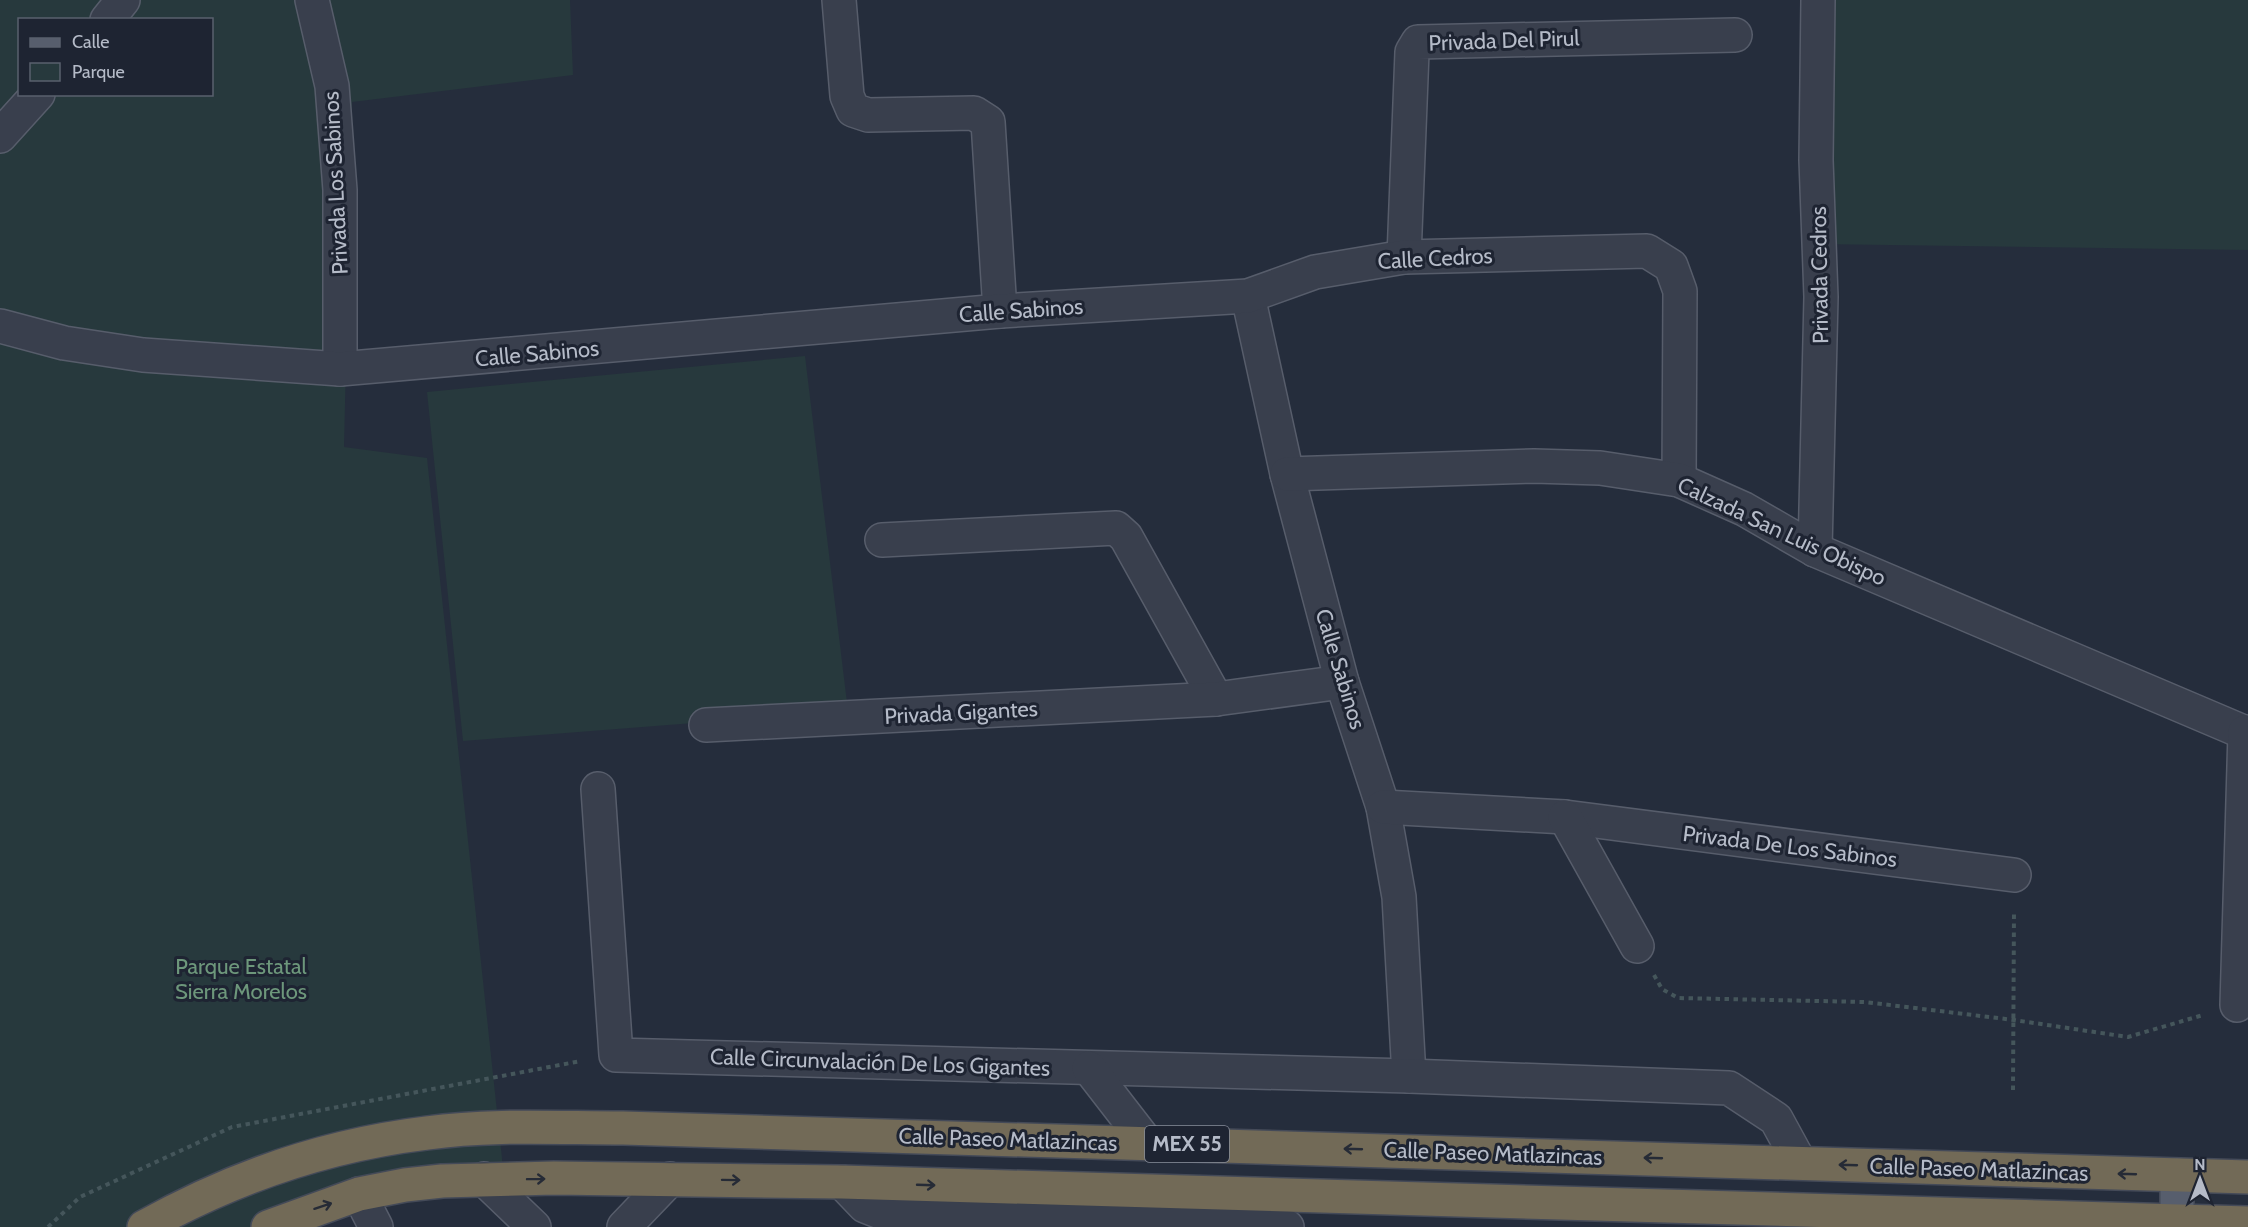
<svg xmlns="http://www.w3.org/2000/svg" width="2248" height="1227" viewBox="0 0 2248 1227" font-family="Cabin,sans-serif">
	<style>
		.green { fill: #27393d; fill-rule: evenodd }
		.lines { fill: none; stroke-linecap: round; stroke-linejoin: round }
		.minor-casing { stroke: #575d6b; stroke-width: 36 }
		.major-casing { stroke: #424856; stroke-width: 36 }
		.highway-casing { stroke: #444a58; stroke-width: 36 }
		.path { stroke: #45565b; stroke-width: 4; stroke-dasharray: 4.5 4.5; stroke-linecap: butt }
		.minor { stroke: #393f4d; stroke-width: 33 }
		.major { stroke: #575e6d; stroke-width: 33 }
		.highway { stroke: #726a57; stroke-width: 33 }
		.oneway { stroke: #262b36 }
		.labels { text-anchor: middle; stroke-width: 6; stroke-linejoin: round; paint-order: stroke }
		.shield { fill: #1e2432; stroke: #888e9b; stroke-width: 1.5 }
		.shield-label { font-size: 21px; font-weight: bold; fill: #b5bbc8 }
		.street-label { font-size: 22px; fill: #b5bbc8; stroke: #1e2432 }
		.park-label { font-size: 22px; fill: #6d977b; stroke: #1e2432 }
	</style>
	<rect width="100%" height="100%" fill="#252d3c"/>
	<g class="green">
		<path d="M 0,0 L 570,0 L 573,75 L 352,102 L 344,447 L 427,458 L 504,1177 L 260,1227 L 0,1227 ZM 20,20 L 212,20 L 212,94 L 20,94 Z"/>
		<polygon points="1822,0 2248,0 2248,250 1816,244"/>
		<polygon points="805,356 848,711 463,741 427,392"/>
	</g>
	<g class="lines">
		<g class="minor-casing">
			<g id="minor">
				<polyline points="312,0 332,86 340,190 340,369"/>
				<polyline points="839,0 847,96 853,110 868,115 974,113 988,122 1000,311"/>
				<polyline points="107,20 123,0"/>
				<polyline points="0,136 38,94"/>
				<polyline points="1404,257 1412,52 1418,42 1735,35"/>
				<polyline points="1248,296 1287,474 1342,682 1383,807 1399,897 1409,1076"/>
				<polyline points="0,326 64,343 143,355 340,369 1000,311 1248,296 1315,272 1404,257 1647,251 1671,266 1680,291 1679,480"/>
				<polyline points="1287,474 1534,466 1600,468 1679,480 1744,509 1815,550 2248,734"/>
				<polyline points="882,540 1116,528 1126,537 1216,699"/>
				<polyline points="1815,550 1821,297 1816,160 1818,0"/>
				<polyline points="706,725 1216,699 1342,682"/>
				<polyline points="598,789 616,1055 1409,1076 1729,1088 1776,1119 1800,1163"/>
				<polyline points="1383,807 1565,817 2014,875"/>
				<polyline points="1565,817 1637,946"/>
				<polyline points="2237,1005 2245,732"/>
				<polyline points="1089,1068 1147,1143"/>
				<polyline points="484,1179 534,1227"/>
				<polyline points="842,1182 865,1206 888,1215 1287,1227"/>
				<polyline points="359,1194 376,1227"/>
				<polyline points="624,1227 670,1179"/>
			</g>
		</g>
		<g class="major-casing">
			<polyline id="major" points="2177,1175 2177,1220"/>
		</g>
		<g class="highway-casing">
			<g id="highway">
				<path d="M 144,1227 C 233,1177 327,1145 427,1133 C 492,1124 558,1128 623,1128 L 2248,1177"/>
				<polyline points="268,1227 359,1194 405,1185 442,1181 554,1178 842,1182 2248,1223"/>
			</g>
		</g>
		<g class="path">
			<polyline points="1654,975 1662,989 1678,998 1865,1002 2014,1020 2128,1037 2203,1015"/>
			<polyline points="2013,1090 2014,911"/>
			<polyline points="48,1227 80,1197 232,1127 581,1061"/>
		</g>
		<use href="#minor" class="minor"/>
		<use href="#major" class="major"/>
		<use href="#highway" class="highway"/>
	</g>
	<defs><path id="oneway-shaft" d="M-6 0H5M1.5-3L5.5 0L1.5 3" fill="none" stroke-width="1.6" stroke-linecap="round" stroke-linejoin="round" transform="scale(1.5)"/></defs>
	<g class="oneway">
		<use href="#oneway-shaft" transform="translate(1353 1149) rotate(-178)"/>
		<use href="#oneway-shaft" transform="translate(1653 1158) rotate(-178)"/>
		<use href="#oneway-shaft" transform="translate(1848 1165) rotate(-178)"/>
		<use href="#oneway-shaft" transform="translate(2127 1174) rotate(-178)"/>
		<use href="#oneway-shaft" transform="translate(536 1179) rotate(-1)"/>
		<use href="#oneway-shaft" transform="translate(731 1180) rotate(1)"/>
		<use href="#oneway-shaft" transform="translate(926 1185) rotate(2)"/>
		<use href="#oneway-shaft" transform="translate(323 1206) rotate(-18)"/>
	</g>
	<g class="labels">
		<rect class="shield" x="1145" y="1126" width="84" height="36" rx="4.5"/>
		<g class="shield-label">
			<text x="1187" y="1151">MEX 55</text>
		</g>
		<g class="street-label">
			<text transform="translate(1504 40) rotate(-2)" y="8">Privada Del Pirul</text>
			<text transform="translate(335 183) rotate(-93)" y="8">Privada Los Sabinos</text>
			<text transform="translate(1435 258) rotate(-3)" y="8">Calle Cedros</text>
			<text transform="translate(1819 275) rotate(-91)" y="8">Privada Cedros</text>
			<text transform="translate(1021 310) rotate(-4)" y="8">Calle Sabinos</text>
			<text transform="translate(537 353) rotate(-5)" y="8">Calle Sabinos</text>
			<text transform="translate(1782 531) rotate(25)" y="8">Calzada San Luis Obispo</text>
			<text transform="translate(1341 669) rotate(73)" y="8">Calle Sabinos</text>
			<text transform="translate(961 712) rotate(-3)" y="8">Privada Gigantes</text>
			<text transform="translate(1790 846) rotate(7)" y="8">Privada De Los Sabinos</text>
			<text transform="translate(880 1062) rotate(2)" y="8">Calle Circunvalación De Los Gigantes</text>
			<text transform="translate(1008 1139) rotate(2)" y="8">Calle Paseo Matlazincas</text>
			<text transform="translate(1493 1153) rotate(2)" y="8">Calle Paseo Matlazincas</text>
			<text transform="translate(1979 1169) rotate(2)" y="8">Calle Paseo Matlazincas</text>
		</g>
		<g class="park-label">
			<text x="241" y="974">Parque Estatal<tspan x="241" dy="25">Sierra Morelos</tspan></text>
		</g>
	</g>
	<rect x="18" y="18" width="195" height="78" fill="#1e2432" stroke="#5a606e" stroke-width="1.5"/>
	<rect x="30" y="38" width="30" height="9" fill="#575e6d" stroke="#5a606e" stroke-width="1.5"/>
	<text x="72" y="48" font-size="18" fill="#b5bbc8">Calle</text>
	<rect x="30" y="63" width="30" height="18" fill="#27393d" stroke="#5a606e" stroke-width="1.5"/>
	<text x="72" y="78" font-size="18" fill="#b5bbc8">Parque</text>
	<g transform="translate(2200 1179)" stroke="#1e2432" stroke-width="4.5" paint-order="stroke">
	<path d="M0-4.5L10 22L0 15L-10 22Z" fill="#b5bbc8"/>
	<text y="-9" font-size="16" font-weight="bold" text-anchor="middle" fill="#b5bbc8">N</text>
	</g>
</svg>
